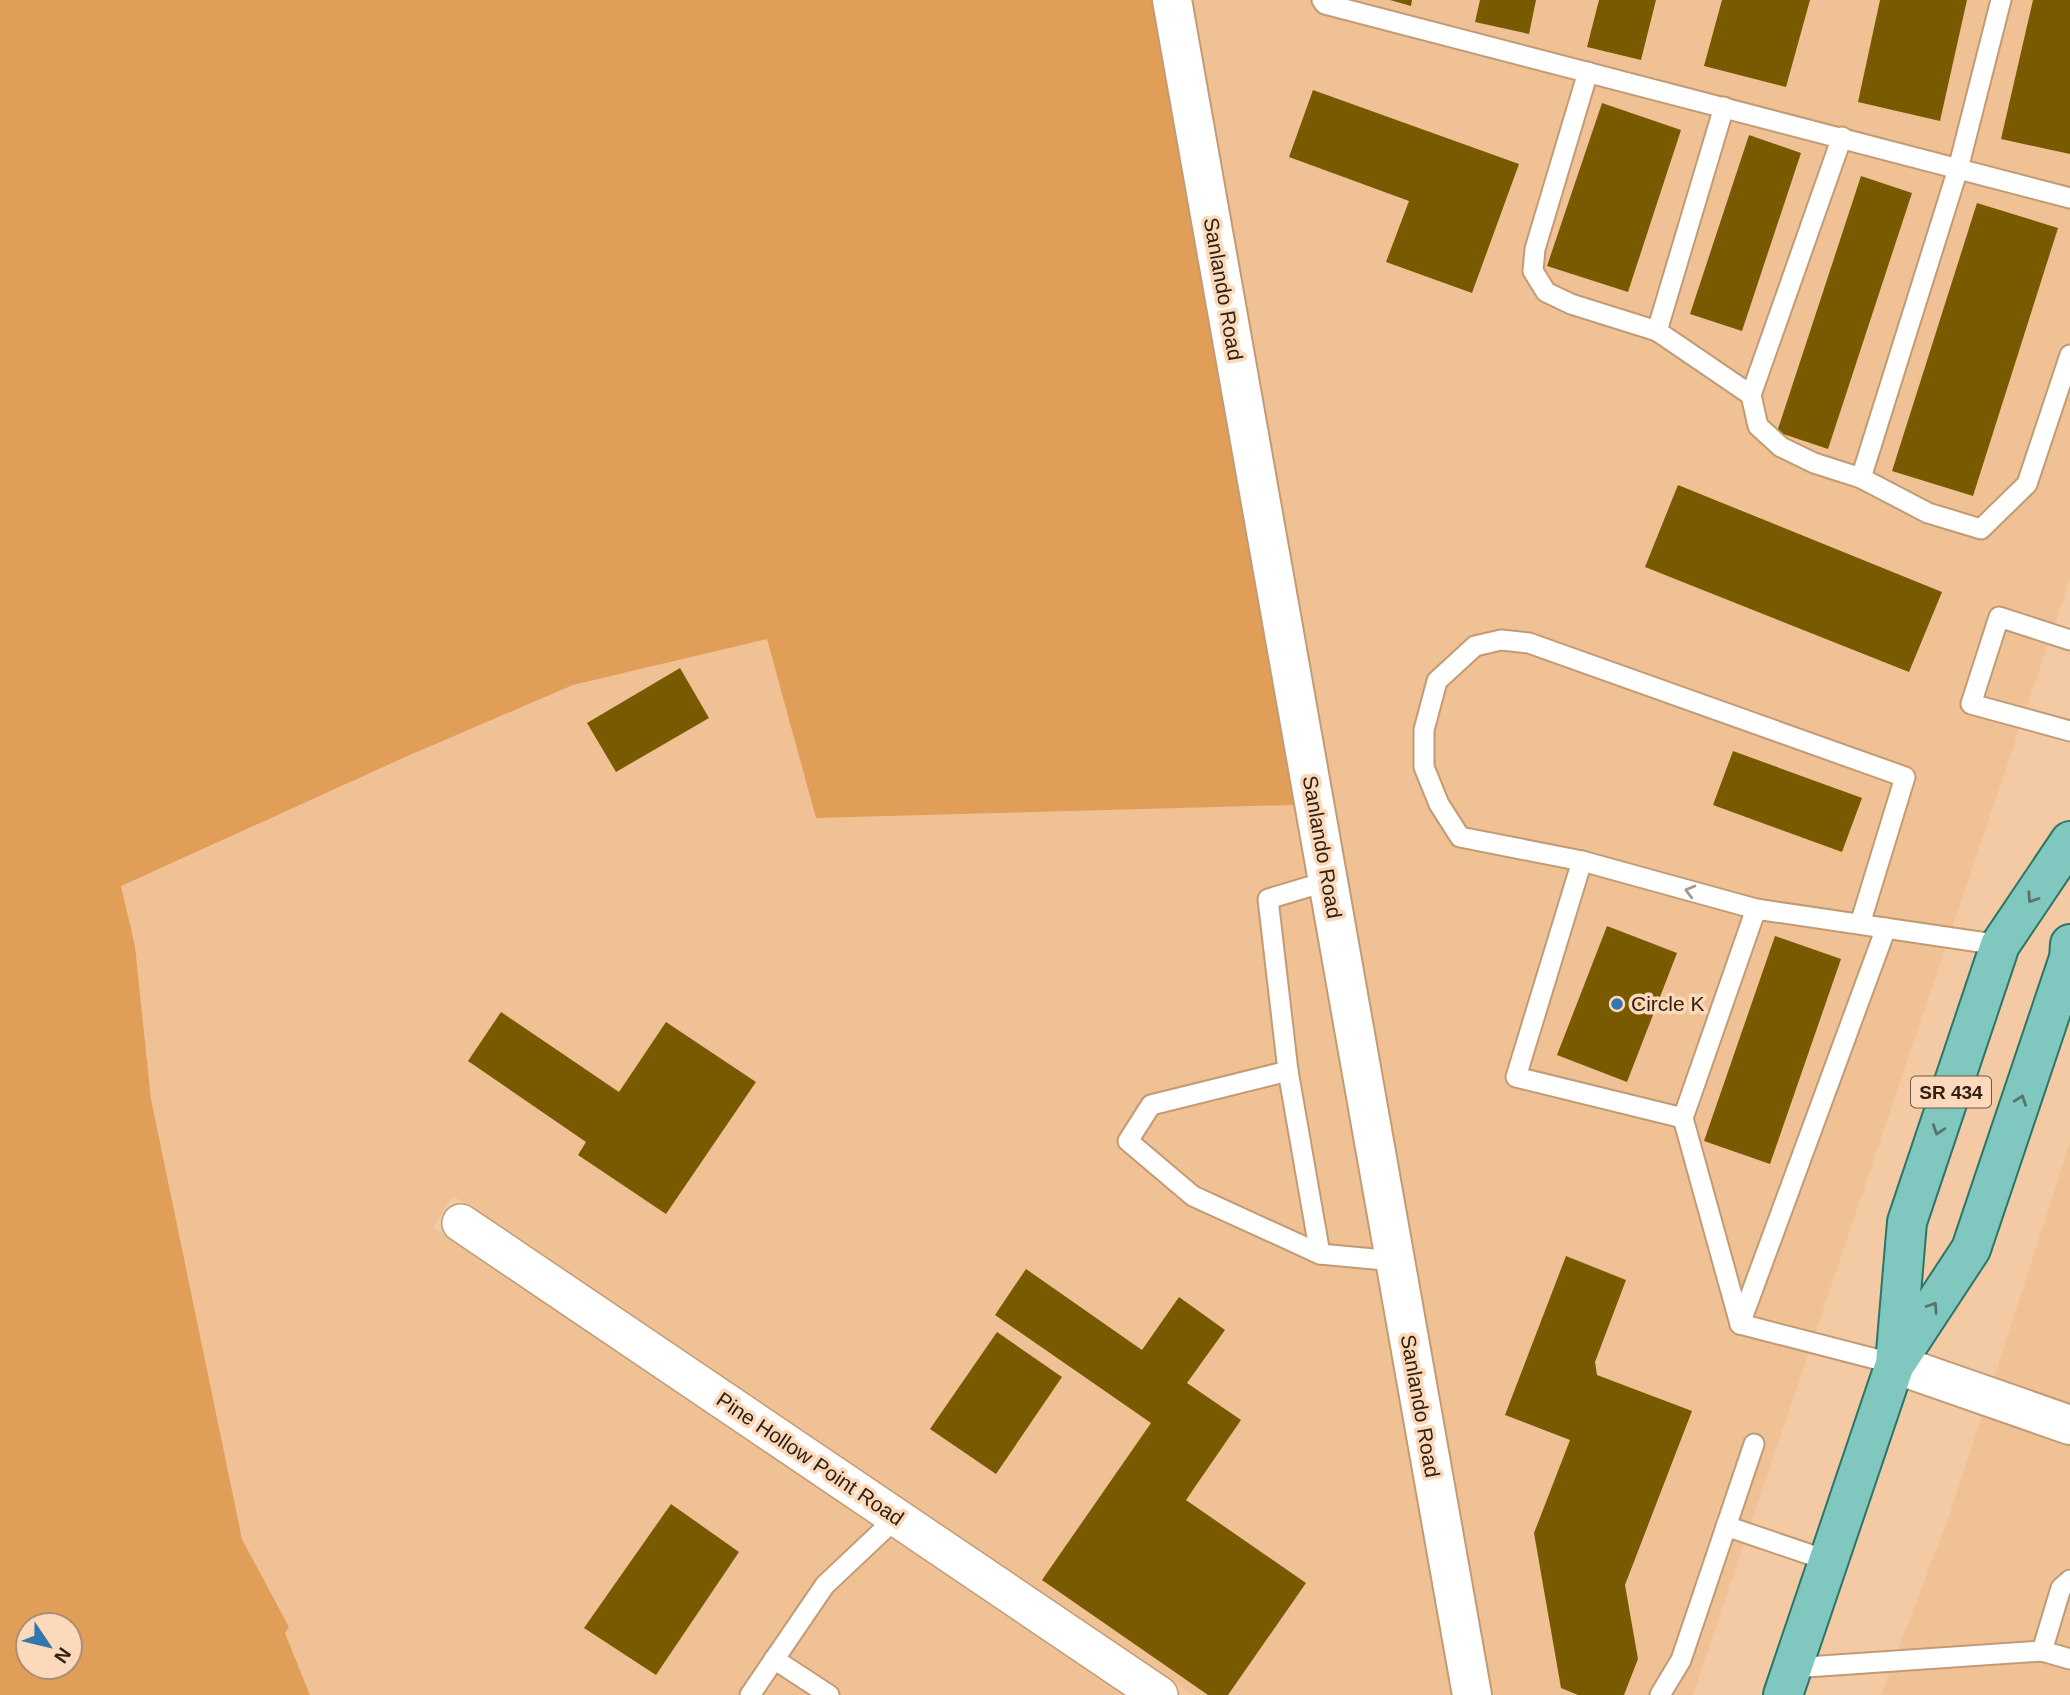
<svg xmlns="http://www.w3.org/2000/svg" width="2070" height="1695" viewBox="0 0 2070 1695" font-family="Arial,sans-serif">
	<style>
		.built { fill: #f0c194 }
		.green { fill: #e19e59; fill-rule: evenodd }
		.building { fill: #795a00 }
		.lines { fill: none; stroke-linecap: round; stroke-linejoin: round }
		.service-casing { stroke: #c29b75; stroke-width: 23 }
		.minor-casing { stroke: #c29b75; stroke-width: 40 }
		.tertiary-casing { stroke: #c29b75; stroke-width: 42 }
		.primary-casing { stroke: #2d7567; stroke-width: 42 }
		.service { stroke: #fff; stroke-width: 19 }
		.minor { stroke: #fff; stroke-width: 37 }
		.tertiary { stroke: #fff; stroke-width: 38 }
		.primary { stroke: #80c7c0; stroke-width: 38 }
		.oneway { stroke: #a29b94 }
		.oneway2 { stroke: #587468 }
		.poi-dot { fill: #3378ad; stroke: #fbd9ba; stroke-width: 2.5 }
		.labels { text-anchor: middle; stroke-width: 7; stroke-linejoin: round; paint-order: stroke }
		.shield { fill: #fbd9ba; stroke: #6d5844; stroke-width: 2 }
		.shield-label { font-size: 19px; font-weight: bold; fill: #302111 }
		.street-label { font-size: 21px; fill: #302111; stroke: #fbd9ba }
		.poi-label { font-size: 21px; fill: #302111; stroke: #fbd9ba; text-anchor: start }
	</style>
	<rect width="100%" height="100%" fill="#f4caa4"/>
	<g class="built">
		<polygon points="1192,0 2070,0 2070,579 1693,1695 1492,1695"/>
		<polygon points="767,639 817,818 1294,805 1451,1695 1193,1695 453,1196 433,1227 1125,1695 310,1695 285,1633 289,1627 242,1539 151,1099 135,946 120,885 403,758 573,685"/>
		<polygon points="2070,1142 2070,1405 1994,1378"/>
		<polygon points="1982,1415 2070,1445 2070,1695 1881,1695 1950,1513"/>
	</g>
	<path class="green" d="M 0,0 L 1152,0 L 1294,805 L 816,818 L 767,639 L 573,685 L 403,758 L 121,886 L 135,946 L 151,1099 L 242,1539 L 289,1627 L 285,1633 L 310,1695 L 0,1695 ZM 28,1625 L 70,1625 L 70,1667 L 28,1667 Z"/>
	<g class="building">
		<polygon points="1390,0 1412,0 1411,6"/>
		<polygon points="1480,0 1536,0 1529,34 1475,22"/>
		<polygon points="1599,0 1656,0 1641,60 1587,47"/>
		<polygon points="1722,0 1810,0 1786,87 1704,66"/>
		<polygon points="1880,0 1967,0 1940,121 1858,102"/>
		<polygon points="2033,0 2070,0 2070,154 2001,139"/>
		<polygon points="1313,90 1519,164 1472,293 1386,262 1409,201 1289,157"/>
		<polygon points="1602,103 1681,130 1628,292 1547,266"/>
		<polygon points="1749,135 1801,153 1742,331 1690,314"/>
		<polygon points="1861,176 1912,193 1828,449 1777,432"/>
		<polygon points="1977,203 2058,228 1973,496 1892,471"/>
		<polygon points="1678,485 1942,592 1909,672 1645,567"/>
		<polygon points="680,668 709,718 616,772 587,723"/>
		<polygon points="1733,751 1862,798 1842,852 1713,805"/>
		<polygon points="1607,926 1677,953 1627,1082 1557,1055"/>
		<polygon points="1775,936 1841,959 1770,1164 1704,1141"/>
		<polygon points="501,1012 619,1092 666,1022 756,1082 666,1214 578,1155 586,1142 468,1061"/>
		<polygon points="1566,1256 1626,1280 1595,1362 1597,1375 1692,1411 1625,1585 1638,1659 1624,1695 1578,1695 1561,1688 1534,1533 1570,1440 1505,1415"/>
		<polygon points="1026,1269 1142,1350 1179,1297 1225,1330 1187,1383 1241,1420 1186,1500 1306,1583 1228,1695 1208,1695 1042,1580 1151,1423 995,1315"/>
		<polygon points="997,1332 1062,1377 996,1474 930,1429"/>
		<polygon points="671,1504 739,1552 656,1675 584,1628"/>
	</g>
	<g class="lines">
		<g class="service-casing">
			<g id="service">
				<polyline points="1322,0 1325,4 2070,198"/>
				<polyline points="2001,0 1958,169 1861,478 1928,513 1981,529 2027,484 2070,355"/>
				<polyline points="1588,72 1535,249 1533,271 1546,292 1571,304 1657,331"/>
				<polyline points="1724,107 1657,331 1751,395 1842,137"/>
				<polyline points="1751,395 1758,426 1781,447 1814,463 1861,478"/>
				<polyline points="2070,640 1999,617 1971,704 2070,731"/>
				<polyline points="1582,861 1756,909"/>
				<polyline points="1328,881 1268,899 1288,1071 1151,1105 1128,1141 1193,1196 1320,1254 1395,1261"/>
				<polyline points="1288,1071 1320,1254"/>
				<polyline points="1683,1118 1516,1077 1582,861 1460,837 1439,804 1424,767 1424,730 1437,681 1475,646 1501,640 1529,643 1905,777 1860,924"/>
				<polyline points="1740,1324 1683,1118 1756,909 2000,945"/>
				<polyline points="1740,1324 1886,928"/>
				<polyline points="1740,1324 1895,1364"/>
				<polyline points="1726,1526 1829,1561"/>
				<polyline points="2042,1651 2061,1588 2070,1580"/>
				<polyline points="774,1659 829,1695"/>
				<polyline points="1792,1668 2042,1651 2070,1659"/>
				<polyline points="750,1695 825,1585 896,1518"/>
				<polyline points="1660,1695 1681,1660 1754,1444"/>
			</g>
		</g>
		<g class="minor-casing">
			<polyline id="minor" points="461,1223 1159,1695"/>
		</g>
		<g class="tertiary-casing">
			<g id="tertiary">
				<polyline points="1172,0 1472,1695"/>
				<polyline points="1895,1364 2070,1425"/>
			</g>
		</g>
		<g class="primary-casing">
			<g id="primary">
				<polyline points="1898,1360 1971,1249 2069,958 2070,944"/>
				<polyline points="1783,1695 1895,1364 1907,1222 2000,945 2070,841"/>
			</g>
		</g>
		<use href="#service" class="service"/>
		<use href="#minor" class="minor"/>
		<use href="#tertiary" class="tertiary"/>
		<use href="#primary" class="primary"/>
	</g>
	<defs><path id="oneway-chevron" d="M-2-3.5L2.5 0L-2 3.5" fill="none" stroke-width="1.6" stroke-linecap="round" stroke-linejoin="round" transform="scale(1.75)"/></defs>
	<use class="oneway" href="#oneway-chevron" transform="translate(1690 891) rotate(-165)"/>
	<g class="oneway2">
		<use href="#oneway-chevron" transform="translate(2032 898) rotate(124)"/>
		<use href="#oneway-chevron" transform="translate(2021 1100) rotate(-71)"/>
		<use href="#oneway-chevron" transform="translate(1938 1130) rotate(109)"/>
		<use href="#oneway-chevron" transform="translate(1933 1307) rotate(-56)"/>
	</g>
	<circle class="poi-dot" cx="1617" cy="1004" r="7"/>
	<g class="labels">
		<rect class="shield" x="1911" y="1076.5" width="80" height="31" rx="5"/>
		<g class="shield-label">
			<text x="1951" y="1099">SR 434</text>
		</g>
		<g class="street-label">
			<text transform="translate(1223 289) rotate(80)" y="7">Sanlando Road</text>
			<text transform="translate(1322 847) rotate(80)" y="7">Sanlando Road</text>
			<text transform="translate(1420 1406) rotate(80)" y="7">Sanlando Road</text>
			<text transform="translate(810 1459) rotate(34)" y="7">Pine Hollow Point Road</text>
		</g>
		<g class="poi-label">
			<text x="1631" y="1011">Circle K</text>
		</g>
	</g>
	<g transform="translate(49 1646) rotate(125)"><circle r="33" fill="#fbd9ba" stroke="#aa8f76" stroke-width="2"/>
	<path d="M0-5L12 26L0 18L-12 26Z" fill="#3378ad"/>
	<text y="-10" font-size="19" font-weight="bold" text-anchor="middle" fill="#302111">N</text>
	</g>
</svg>
